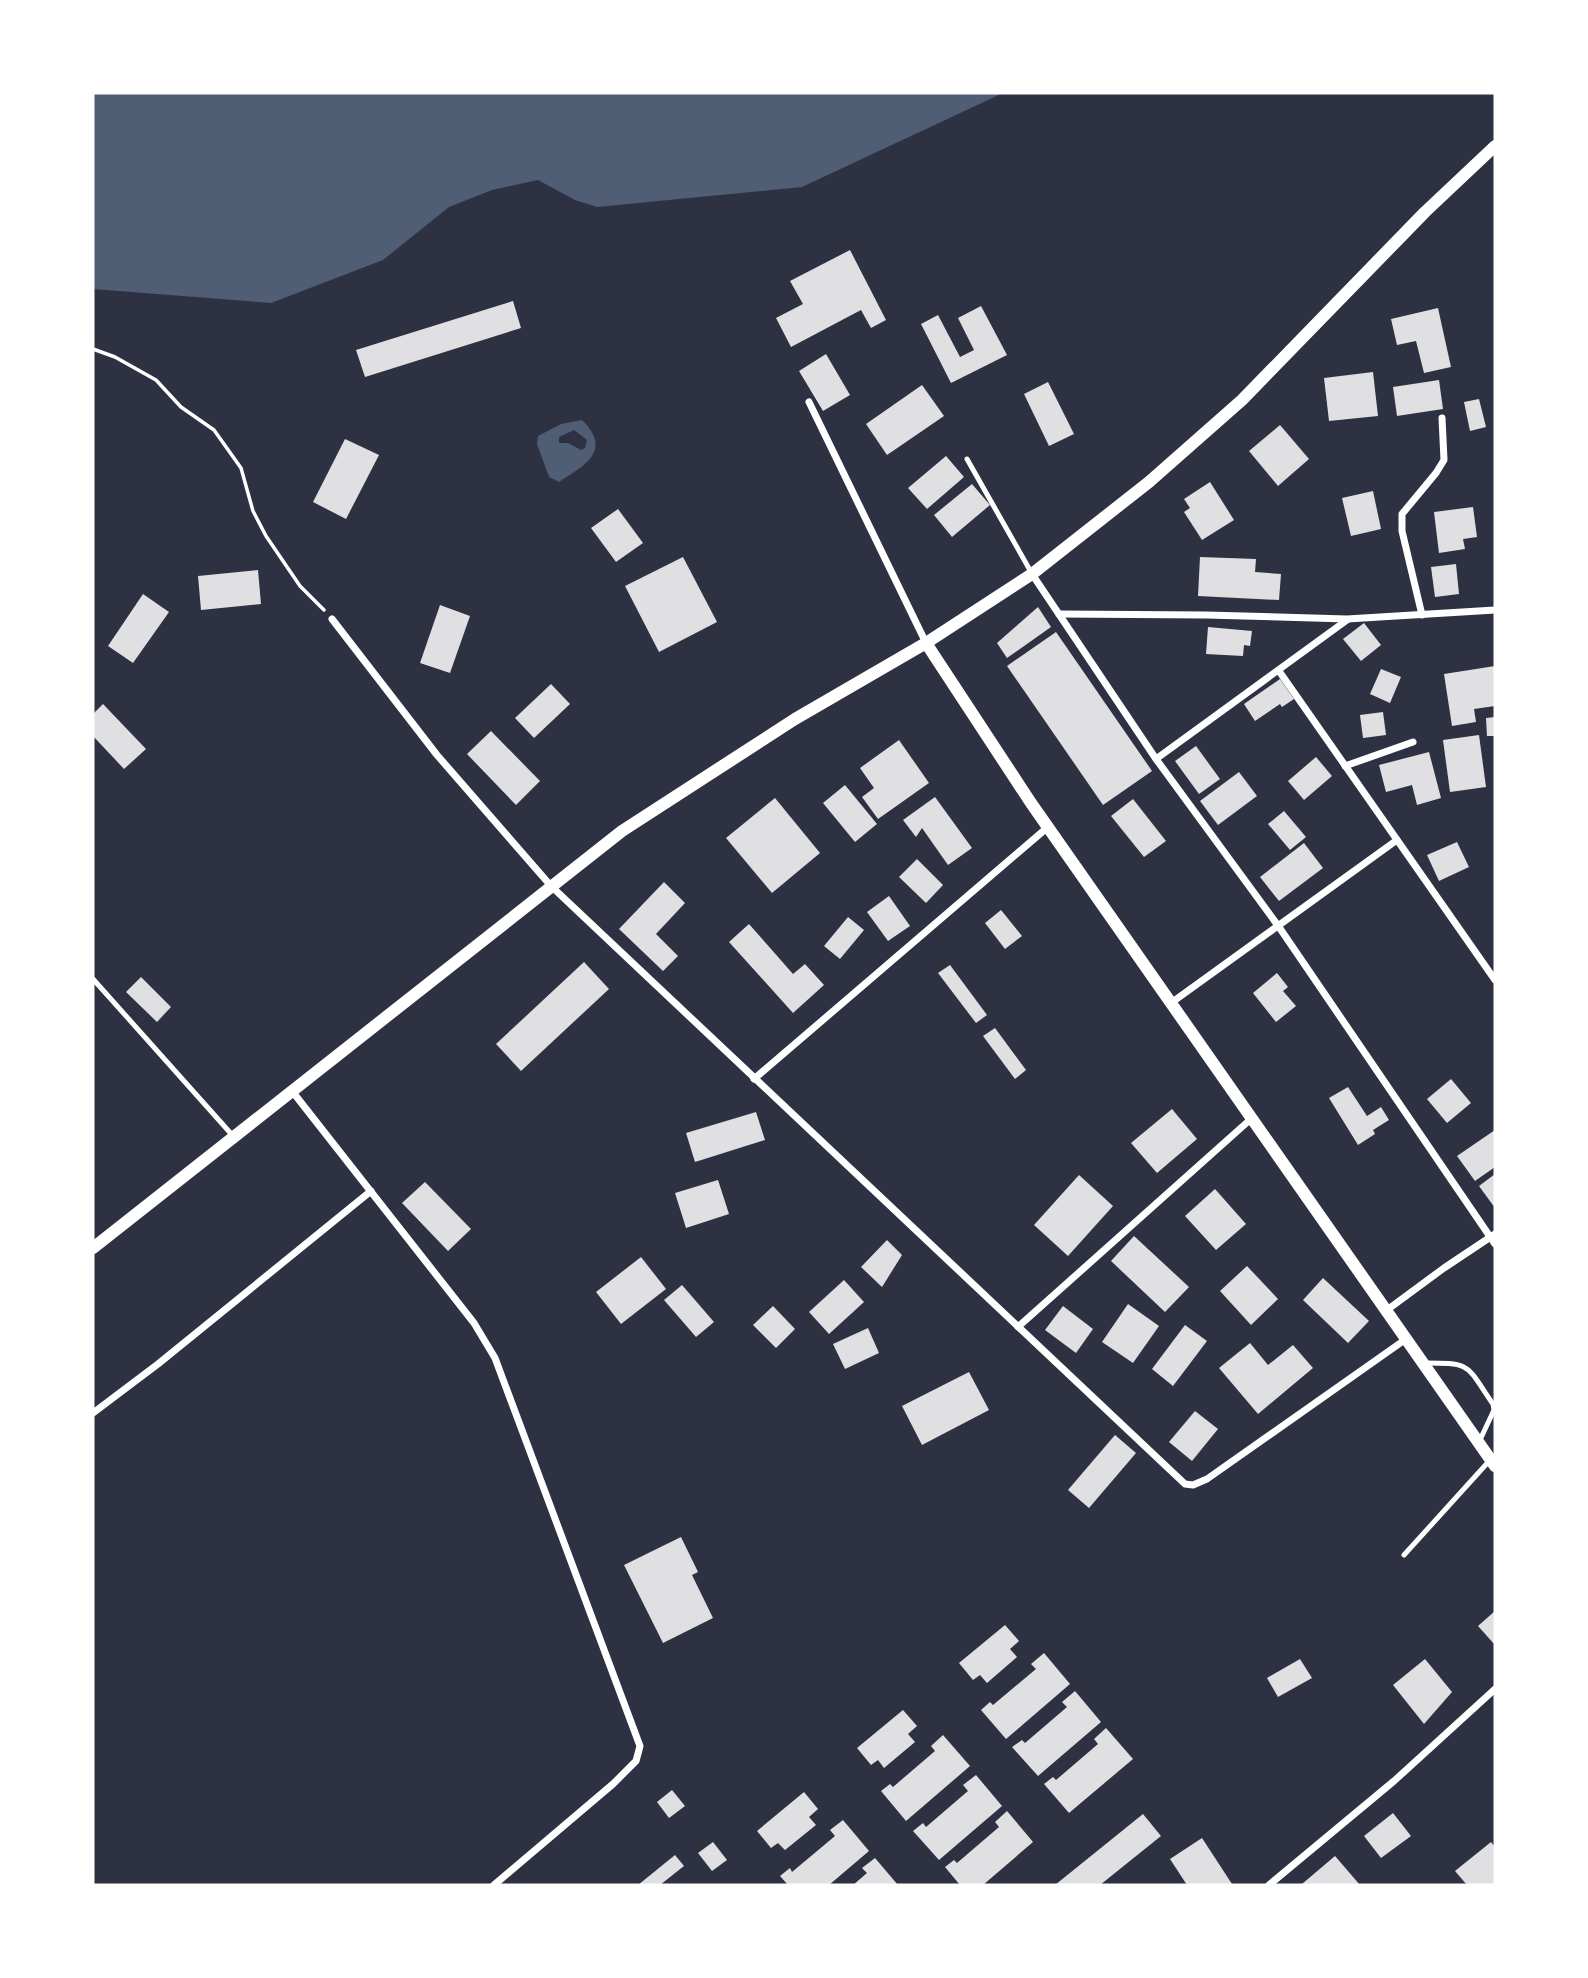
<svg xmlns="http://www.w3.org/2000/svg" width="1588" height="1978" viewBox="0 0 1588 1978" font-family="Rubik,sans-serif">
	<style>
		.water { fill: #4f5d75; fill-rule: evenodd }
		.building { fill: #e0e0e3 }
		.lines { fill: none; stroke-linecap: round; stroke-linejoin: round }
		.path { stroke: #fff; stroke-width: 3.5 }
		.service { stroke: #fff; stroke-width: 5 }
		.minor { stroke: #fff; stroke-width: 7 }
		.tertiary { stroke: #fff; stroke-width: 12 }
	</style>
	<rect width="100%" height="100%" fill="#2d3142"/>
	<g class="water">
		<polygon points="93,93 1003,93 802,187 597,207 575,200 538,180 492,190 449,207 383,260 271,303 93,289"/>
		<path d="M 582,420 C 613,451 585,465 559,482 L 549,477 L 537,444 L 538,436 L 561,424 ZM 574,430 L 587,440 L 585,448 L 581,450 L 568,443 L 559,443 L 559,437 Z"/>
	</g>
	<g class="building">
		<polygon points="850,250 886,320 871,328 861,310 791,347 776,318 803,304 790,281"/>
		<polygon points="513,301 521,328 365,377 356,350"/>
		<polygon points="981,306 1007,355 951,383 921,324 938,315 960,357 974,350 958,318"/>
		<polygon points="1438,308 1451,367 1424,373 1416,341 1397,345 1391,319"/>
		<polygon points="826,354 850,395 823,411 799,371"/>
		<polygon points="1373,372 1378,416 1329,421 1324,378"/>
		<polygon points="1439,380 1443,409 1397,416 1393,387"/>
		<polygon points="1048,382 1074,434 1049,446 1024,394"/>
		<polygon points="922,385 944,416 887,455 866,424"/>
		<polygon points="1479,399 1486,427 1470,431 1464,402"/>
		<polygon points="1280,425 1309,459 1278,486 1249,451"/>
		<polygon points="345,439 379,455 346,519 313,502"/>
		<polygon points="946,456 964,477 927,509 908,488"/>
		<polygon points="1210,482 1234,520 1202,540 1184,512 1190,508 1184,499"/>
		<polygon points="972,484 990,505 952,537 934,515"/>
		<polygon points="1373,491 1381,529 1351,536 1342,498"/>
		<polygon points="1473,507 1477,537 1463,539 1465,549 1439,553 1434,512"/>
		<polygon points="618,509 643,543 616,562 591,528"/>
		<polygon points="683,557 717,622 659,652 625,586"/>
		<polygon points="1200,557 1256,559 1255,572 1281,574 1279,600 1198,596"/>
		<polygon points="1456,564 1459,594 1435,597 1431,567"/>
		<polygon points="258,570 261,604 201,610 198,576"/>
		<polygon points="143,594 169,612 133,663 108,646"/>
		<polygon points="440,605 470,616 450,673 420,663"/>
		<polygon points="1038,607 1051,627 1007,658 997,643"/>
		<polygon points="1364,623 1381,645 1361,661 1343,639"/>
		<polygon points="1208,627 1252,631 1250,646 1244,645 1243,656 1206,654"/>
		<polygon points="1056,632 1152,771 1103,805 1007,666"/>
		<polygon points="1495,666 1495,706 1474,709 1476,722 1452,726 1444,674"/>
		<polygon points="1381,669 1401,677 1390,703 1370,694"/>
		<polygon points="1280,679 1294,699 1282,707 1280,704 1255,721 1244,704"/>
		<polygon points="551,684 570,704 534,738 515,718"/>
		<polygon points="103,704 146,749 124,769 93,736 93,714"/>
		<polygon points="1383,712 1386,735 1363,738 1360,715"/>
		<polygon points="1495,717 1495,736 1487,736 1486,718"/>
		<polygon points="491,731 540,781 516,805 467,754"/>
		<polygon points="1479,735 1486,787 1450,792 1443,740"/>
		<polygon points="899,740 929,783 878,819 862,797 874,788 860,768"/>
		<polygon points="1196,746 1220,779 1199,794 1175,761"/>
		<polygon points="1429,752 1441,798 1417,805 1412,785 1386,792 1379,765"/>
		<polygon points="1316,757 1332,776 1304,800 1288,781"/>
		<polygon points="1239,772 1257,796 1218,825 1200,801"/>
		<polygon points="845,785 877,824 855,842 823,803"/>
		<polygon points="935,797 972,848 948,865 922,828 916,837 903,820"/>
		<polygon points="775,798 820,853 772,893 726,838"/>
		<polygon points="1133,799 1166,841 1144,857 1111,816"/>
		<polygon points="1284,811 1306,837 1290,850 1268,824"/>
		<polygon points="1457,842 1469,867 1439,881 1427,855"/>
		<polygon points="1304,843 1323,868 1279,901 1260,877"/>
		<polygon points="917,859 943,885 926,903 899,877"/>
		<polygon points="664,882 685,903 656,934 678,956 663,971 619,929"/>
		<polygon points="889,896 910,926 888,941 867,912"/>
		<polygon points="1001,910 1022,936 1005,949 985,923"/>
		<polygon points="848,917 864,930 840,959 824,946"/>
		<polygon points="749,924 793,974 805,964 824,985 793,1013 729,942"/>
		<polygon points="584,962 609,989 521,1071 496,1044"/>
		<polygon points="950,965 987,1015 976,1023 938,973"/>
		<polygon points="1277,973 1288,987 1283,991 1296,1006 1276,1022 1253,993"/>
		<polygon points="141,977 171,1007 157,1022 126,992"/>
		<polygon points="995,1028 1026,1070 1015,1079 983,1036"/>
		<polygon points="1451,1079 1471,1103 1447,1123 1427,1099"/>
		<polygon points="1348,1087 1367,1116 1381,1107 1389,1120 1373,1130 1375,1134 1358,1145 1329,1098"/>
		<polygon points="1172,1109 1197,1139 1157,1173 1131,1143"/>
		<polygon points="756,1112 765,1140 695,1162 686,1133"/>
		<polygon points="1495,1130 1495,1167 1475,1181 1457,1156"/>
		<polygon points="1495,1174 1495,1208 1479,1186"/>
		<polygon points="1079,1175 1113,1206 1068,1256 1034,1225"/>
		<polygon points="718,1180 729,1214 686,1228 675,1193"/>
		<polygon points="425,1182 471,1229 448,1251 402,1203"/>
		<polygon points="1215,1189 1246,1224 1216,1250 1185,1216"/>
		<polygon points="1134,1236 1189,1287 1165,1312 1111,1261"/>
		<polygon points="887,1240 902,1255 882,1287 861,1267"/>
		<polygon points="641,1257 666,1289 621,1324 596,1292"/>
		<polygon points="1247,1266 1278,1299 1251,1325 1220,1291"/>
		<polygon points="1323,1278 1369,1321 1348,1343 1303,1300"/>
		<polygon points="844,1280 864,1302 829,1334 809,1312"/>
		<polygon points="682,1285 714,1322 696,1337 664,1300"/>
		<polygon points="1128,1304 1159,1326 1133,1363 1102,1342"/>
		<polygon points="773,1306 795,1329 776,1348 753,1325"/>
		<polygon points="1063,1306 1093,1329 1076,1353 1045,1330"/>
		<polygon points="1185,1325 1207,1341 1173,1386 1152,1369"/>
		<polygon points="868,1328 879,1353 845,1369 833,1344"/>
		<polygon points="1250,1343 1268,1365 1293,1345 1313,1368 1258,1414 1219,1368"/>
		<polygon points="969,1372 989,1410 922,1445 902,1406"/>
		<polygon points="1195,1411 1218,1429 1192,1461 1169,1442"/>
		<polygon points="1115,1435 1136,1453 1089,1508 1068,1490"/>
		<polygon points="681,1537 698,1572 692,1575 713,1618 663,1643 624,1565"/>
		<polygon points="1495,1611 1495,1645 1478,1626"/>
		<polygon points="1005,1625 1019,1641 1010,1649 1017,1657 987,1683 980,1675 973,1680 959,1663"/>
		<polygon points="1044,1653 1070,1684 1006,1739 981,1710 990,1702 993,1705 1036,1669 1031,1664"/>
		<polygon points="1300,1659 1312,1678 1278,1697 1267,1678"/>
		<polygon points="1425,1659 1452,1692 1424,1724 1393,1685"/>
		<polygon points="1075,1691 1101,1722 1038,1776 1012,1747 1022,1740 1025,1743 1067,1707 1062,1702"/>
		<polygon points="903,1710 917,1726 908,1734 915,1742 884,1768 878,1760 871,1765 857,1748"/>
		<polygon points="1106,1728 1133,1759 1069,1813 1044,1784 1053,1777 1056,1780 1098,1744 1094,1739"/>
		<polygon points="943,1735 970,1766 906,1821 881,1791 890,1784 893,1787 935,1751 931,1746"/>
		<polygon points="976,1775 1002,1806 939,1860 913,1831 923,1823 926,1827 968,1791 963,1785"/>
		<polygon points="672,1790 685,1806 669,1818 657,1802"/>
		<polygon points="804,1792 818,1809 809,1817 816,1825 785,1850 778,1843 771,1848 757,1831"/>
		<polygon points="1007,1811 1033,1842 983,1885 960,1885 945,1867 954,1860 957,1863 999,1827 995,1822"/>
		<polygon points="1393,1813 1411,1836 1381,1858 1364,1836"/>
		<polygon points="1143,1814 1161,1836 1100,1885 1055,1885"/>
		<polygon points="843,1820 869,1851 829,1885 788,1885 780,1876 790,1868 792,1872 835,1836 830,1830"/>
		<polygon points="1202,1838 1232,1884 1230,1885 1187,1885 1170,1859"/>
		<polygon points="713,1842 727,1860 712,1871 698,1853"/>
		<polygon points="1491,1842 1495,1847 1495,1885 1467,1885 1455,1871"/>
		<polygon points="675,1855 684,1866 660,1885 638,1885"/>
		<polygon points="1335,1856 1360,1885 1303,1885 1302,1884"/>
		<polygon points="875,1858 898,1885 853,1885 867,1873 862,1868"/>
	</g>
	<g class="lines">
		<polyline class="path" points="93,349 115,357 156,380 181,407 214,430 241,468 253,511 266,536 300,586 324,610"/>
		<g class="service">
			<polyline points="967,459 1031,572"/>
			<polyline points="93,979 234,1137"/>
			<path d="M 1425,1363 C 1473,1363 1466,1365 1493,1404 L 1494,1410 L 1479,1442"/>
			<polyline points="1404,1555 1491,1459"/>
		</g>
		<g class="minor">
			<polyline points="809,402 926,643"/>
			<polyline points="1032,574 1156,759 1279,927 1495,1244"/>
			<polyline points="1059,614 1206,615 1347,619 1495,610"/>
			<polyline points="1422,615 1402,531 1402,514 1436,473 1444,460 1442,418"/>
			<polyline points="332,619 437,755 551,886 1185,1484 1193,1485 1207,1479 1406,1339"/>
			<polyline points="1279,671 1495,980"/>
			<polyline points="1156,759 1347,620"/>
			<polyline points="1345,766 1413,742"/>
			<polyline points="1171,1003 1397,840"/>
			<polyline points="754,1079 1048,827"/>
			<polyline points="292,1091 474,1323 495,1358 640,1746 636,1761 613,1784 494,1885"/>
			<polyline points="1387,1310 1444,1268 1495,1234"/>
			<polyline points="1018,1327 1252,1118"/>
			<polyline points="93,1413 158,1364 371,1191"/>
			<polyline points="1269,1885 1394,1781 1495,1689"/>
		</g>
		<g class="tertiary">
			<polyline points="926,643 1031,803 1495,1466"/>
			<polyline points="93,1248 622,831 795,719 926,643 1032,574 1149,482 1242,400 1425,212 1495,146"/>
		</g>
	</g>
	<rect width="1588" height="1978" fill="none" stroke="#ffffff" stroke-width="189"/>
</svg>
